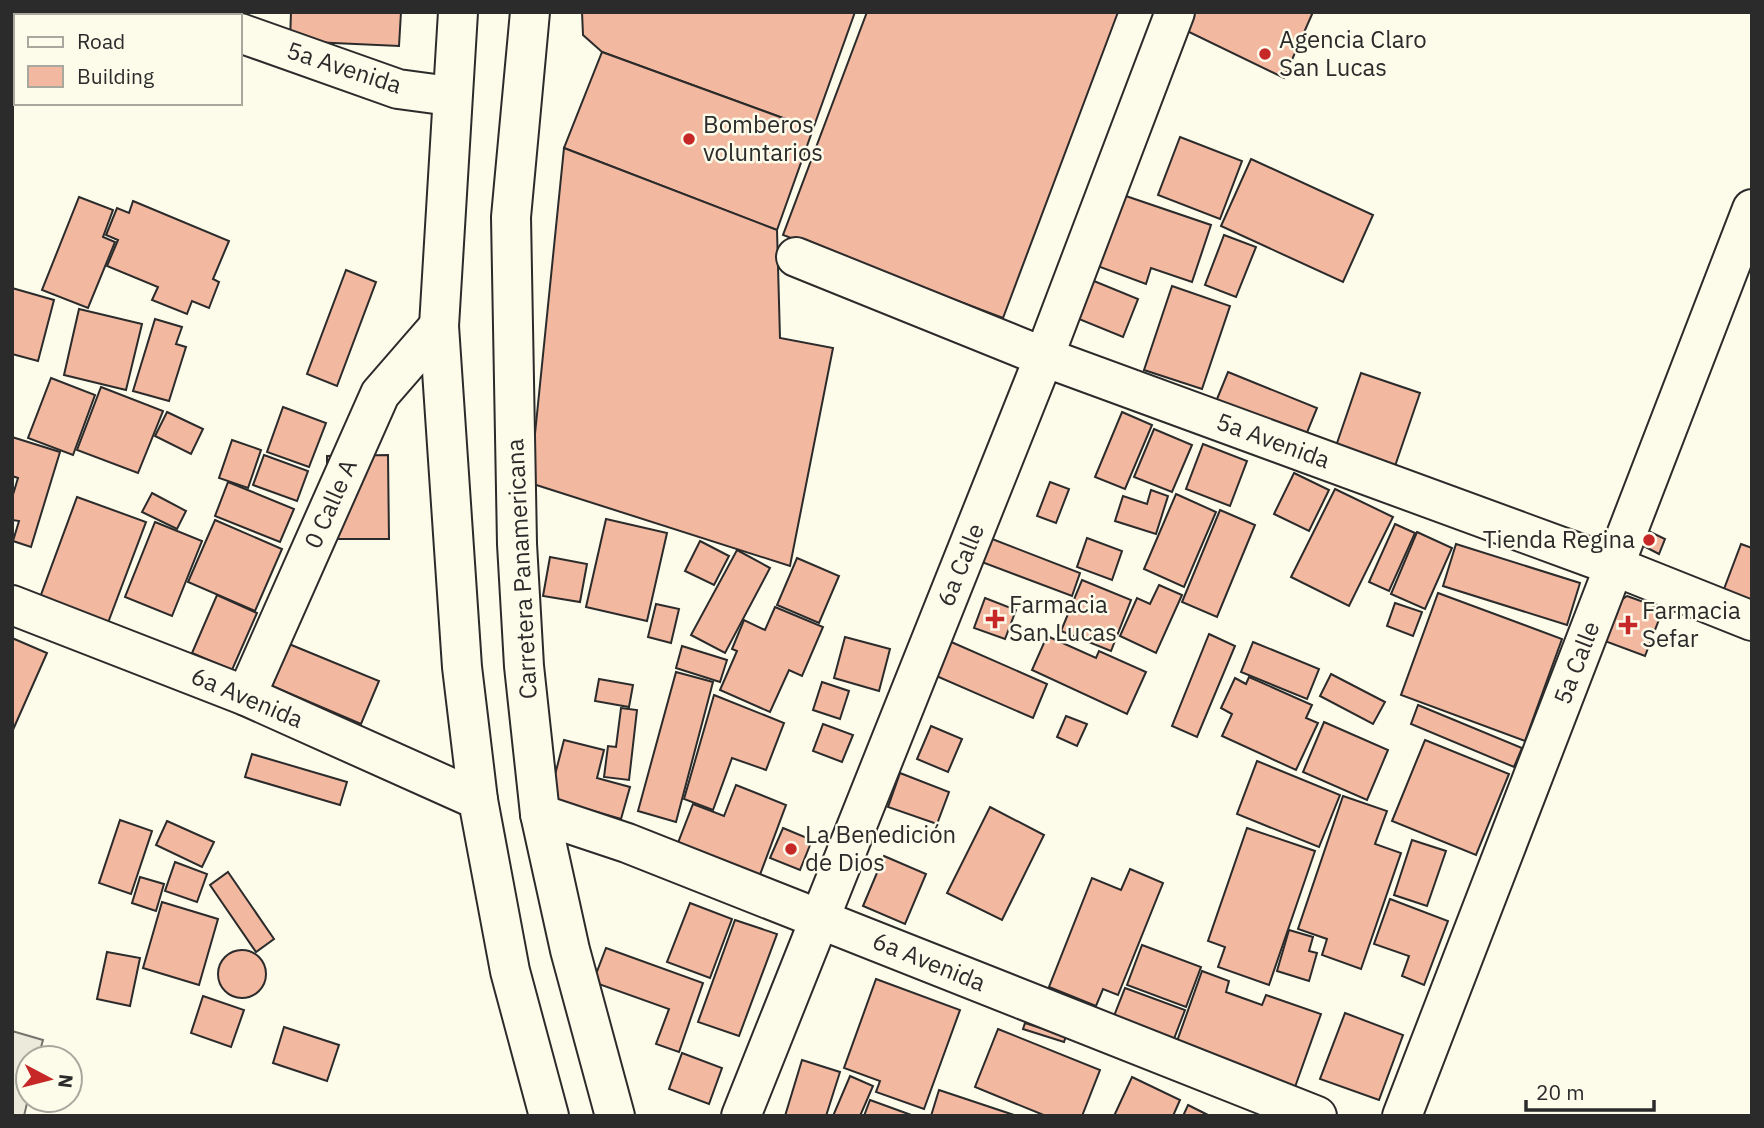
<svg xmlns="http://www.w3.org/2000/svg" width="1764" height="1128" viewBox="0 0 1764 1128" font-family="'IBM Plex Sans',sans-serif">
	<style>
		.green { fill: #ecebdb; stroke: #74746e; stroke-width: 2 }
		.building { fill: #f2b8a0; stroke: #2b2b2b; stroke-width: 2 }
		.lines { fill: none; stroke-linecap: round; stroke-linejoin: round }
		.minor-casing { stroke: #2b2b2b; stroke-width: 42 }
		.trunk-casing { stroke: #2b2b2b; stroke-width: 42 }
		.minor { stroke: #fdfbea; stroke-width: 38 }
		.trunk { stroke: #fdfbea; stroke-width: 38 }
		.poi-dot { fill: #c62828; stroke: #fdfbea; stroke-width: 2.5 }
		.labels { text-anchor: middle; stroke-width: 5; stroke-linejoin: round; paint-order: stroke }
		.poi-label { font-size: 24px; fill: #2b2b2b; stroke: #fdfbea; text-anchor: start }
		.street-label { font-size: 24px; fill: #2b2b2b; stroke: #fdfbea }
	</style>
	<rect width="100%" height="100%" fill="#fdfbea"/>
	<polygon class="green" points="12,1031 43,1040 38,1058 28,1058 28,1099 24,1116 12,1116"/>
	<g class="building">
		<polygon points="291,12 401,12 399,46 290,41"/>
		<polygon points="582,12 855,12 813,129 602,52 583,35"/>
		<polygon points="867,12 1118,12 1003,318 783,235"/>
		<polygon points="1195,12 1313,12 1284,78 1187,31"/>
		<polygon points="602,52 813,129 777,230 564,148"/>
		<polygon points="1180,137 1242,161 1220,219 1158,195"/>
		<polygon points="564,148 777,230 780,338 833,348 790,566 530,483"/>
		<polygon points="1251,159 1373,215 1343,282 1221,226"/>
		<polygon points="1117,193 1211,225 1192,282 1151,268 1146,284 1092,264"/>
		<polygon points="79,197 113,210 103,237 115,242 88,308 42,290"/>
		<polygon points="133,201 229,241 213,279 219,282 209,308 192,301 187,314 152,300 158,287 107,266 118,240 106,235 117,208 129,213"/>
		<polygon points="1224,235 1256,247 1236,297 1205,285"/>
		<polygon points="346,270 376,282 337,386 307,374"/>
		<polygon points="1089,279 1138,299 1123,337 1074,317"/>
		<polygon points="1172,286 1230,306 1202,389 1144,370"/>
		<polygon points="12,288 54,300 38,361 12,354"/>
		<polygon points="79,309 142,324 126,390 64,375"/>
		<polygon points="155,319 182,327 176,344 186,347 169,401 133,391"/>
		<polygon points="1228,372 1317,408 1304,440 1215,404"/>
		<polygon points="1361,373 1420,393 1395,466 1336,446"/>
		<polygon points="51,378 95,395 73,455 28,438"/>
		<polygon points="101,387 163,411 138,473 77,450"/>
		<polygon points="283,407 326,423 309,467 267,452"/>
		<polygon points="167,412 203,429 191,454 155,436"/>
		<polygon points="1122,412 1152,425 1125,489 1095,477"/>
		<polygon points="1154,429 1192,445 1172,492 1134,477"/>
		<polygon points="12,437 60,452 31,547 13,541 19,521 12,520 12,498 18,478 12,476"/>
		<polygon points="232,440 261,450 248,488 219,478"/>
		<polygon points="1203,444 1247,461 1230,506 1186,489"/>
		<polygon points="264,455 308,471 297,501 253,485"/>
		<polygon points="388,455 389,539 327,539 327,456"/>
		<polygon points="1294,473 1329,490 1309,531 1274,514"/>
		<polygon points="228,482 294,509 280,542 215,516"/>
		<polygon points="1050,482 1069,489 1056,523 1037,516"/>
		<polygon points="1335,489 1393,517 1349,606 1291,577"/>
		<polygon points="1151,490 1168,496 1156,534 1115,521 1123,496 1147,504"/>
		<polygon points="152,493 186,511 177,529 142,512"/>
		<polygon points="1176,494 1216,512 1184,587 1144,569"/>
		<polygon points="77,497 146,522 106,628 38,603"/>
		<polygon points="1220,510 1255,525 1217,617 1182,602"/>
		<polygon points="606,519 667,533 647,621 586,607"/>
		<polygon points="215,520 282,549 255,611 188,582"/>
		<polygon points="155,522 202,541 172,616 125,597"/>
		<polygon points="1395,524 1415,533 1389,591 1369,582"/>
		<polygon points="1638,526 1665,539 1659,554 1632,540"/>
		<polygon points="1417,532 1452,548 1425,609 1391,594"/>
		<polygon points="987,537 1080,573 1072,596 979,561"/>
		<polygon points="1087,538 1122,551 1112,580 1077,567"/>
		<polygon points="700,541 729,556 714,585 685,571"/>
		<polygon points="1456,544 1580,583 1567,625 1443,586"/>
		<polygon points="1741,544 1752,548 1752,608 1721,597"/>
		<polygon points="737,550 770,568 725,653 691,635"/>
		<polygon points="550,557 587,564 580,602 543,596"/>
		<polygon points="797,558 839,576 819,623 777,605"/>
		<polygon points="1082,580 1131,600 1111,651 1061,631"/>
		<polygon points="1159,585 1182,595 1156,653 1120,636 1137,598 1150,604"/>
		<polygon points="1438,593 1562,639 1525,741 1401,695"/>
		<polygon points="217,595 257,613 232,670 192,653"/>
		<polygon points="1627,596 1663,609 1645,656 1594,637 1604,612"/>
		<polygon points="985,598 1016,610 1005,639 974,628"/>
		<polygon points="1395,603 1422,612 1413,636 1387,626"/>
		<polygon points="656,604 679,609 671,643 648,637"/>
		<polygon points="775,607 823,627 802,676 789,670 770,712 720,690 737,651 732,649 744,620 765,630"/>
		<polygon points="1209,634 1235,646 1197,737 1172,726"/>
		<polygon points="1047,636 1096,658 1099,651 1146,672 1127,714 1032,670"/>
		<polygon points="845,637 890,649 879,691 834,678"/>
		<polygon points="12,638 47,653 12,732"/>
		<polygon points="949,641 1047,684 1033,718 934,675"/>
		<polygon points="1253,642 1319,669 1307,699 1241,672"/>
		<polygon points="289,644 379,681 361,724 272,686"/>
		<polygon points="682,646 727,660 720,682 676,668"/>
		<polygon points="676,672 713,682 676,822 638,811"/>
		<polygon points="1331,674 1385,702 1373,724 1320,696"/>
		<polygon points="1249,677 1312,705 1306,718 1318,723 1296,770 1222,736 1232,714 1221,708 1235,678 1246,684"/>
		<polygon points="599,679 633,685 629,707 595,701"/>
		<polygon points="822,682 849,691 840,719 813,710"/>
		<polygon points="714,695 784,723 766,770 732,758 713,810 684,799"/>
		<polygon points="1418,705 1522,748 1514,767 1411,724"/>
		<polygon points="621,708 637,710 629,780 604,777 608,746 616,747"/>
		<polygon points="1066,716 1087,724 1077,746 1057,737"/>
		<polygon points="1324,722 1388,750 1367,800 1303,772"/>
		<polygon points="823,724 853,735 842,762 813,751"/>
		<polygon points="931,726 962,739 948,772 917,759"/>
		<polygon points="564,740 604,750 597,778 630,787 621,819 549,798"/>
		<polygon points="1425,740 1509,774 1476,855 1392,821"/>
		<polygon points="252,754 347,782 340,805 245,777"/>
		<polygon points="1257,761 1340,795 1319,847 1237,814"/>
		<polygon points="900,773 949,792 937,824 888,807"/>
		<polygon points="736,785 786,805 758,880 676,848 693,804 724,816"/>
		<polygon points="1343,796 1387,811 1375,844 1401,853 1361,969 1322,955 1327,939 1298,929"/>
		<polygon points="990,807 1044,835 1002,920 947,893"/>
		<polygon points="120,820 152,831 131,894 99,883"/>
		<polygon points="167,821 214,842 202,867 156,845"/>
		<polygon points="783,828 812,840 800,870 770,858"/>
		<polygon points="1247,828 1315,851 1269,985 1218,967 1225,947 1208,941"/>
		<polygon points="1412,840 1446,851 1427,906 1394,895"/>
		<polygon points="884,856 926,874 905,924 863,906"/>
		<polygon points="175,862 207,874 197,902 165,891"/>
		<polygon points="1130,869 1163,883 1118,995 1103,989 1096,1006 1049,987 1092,878 1121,890"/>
		<polygon points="228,872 274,939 256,952 210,885"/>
		<polygon points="140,877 164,884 156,911 132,903"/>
		<polygon points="1390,899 1448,921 1424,985 1402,976 1409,956 1374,944"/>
		<polygon points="162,902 218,919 199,985 143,968"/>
		<polygon points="690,903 732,919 710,978 667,962"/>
		<polygon points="735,920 777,934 739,1036 698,1022"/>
		<polygon points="1289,930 1313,937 1309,951 1317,953 1309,981 1277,971"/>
		<polygon points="1142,945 1201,967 1186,1007 1127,985"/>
		<polygon points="606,948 703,983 679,1052 656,1044 669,1009 593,982"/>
		<circle cx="242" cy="974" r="24"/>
		<polygon points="107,952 140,958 130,1006 97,999"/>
		<polygon points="1202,971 1229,981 1226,992 1262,1005 1266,995 1321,1014 1295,1087 1176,1044"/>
		<polygon points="876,979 960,1010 924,1109 876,1092 880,1081 844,1068"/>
		<polygon points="1125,988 1185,1010 1172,1044 1112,1021"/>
		<polygon points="203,996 244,1010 231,1047 191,1033"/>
		<polygon points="1345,1013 1403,1035 1379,1100 1320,1079"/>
		<polygon points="1025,1023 1066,1036 1064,1042 1023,1029"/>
		<polygon points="284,1027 339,1045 327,1081 273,1063"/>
		<polygon points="998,1029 1100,1070 1082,1116 1046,1116 975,1087"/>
		<polygon points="682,1053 722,1068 709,1104 669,1089"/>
		<polygon points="802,1060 840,1072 826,1116 785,1116"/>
		<polygon points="850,1076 873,1086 860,1116 833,1116"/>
		<polygon points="1132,1077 1180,1100 1173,1116 1114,1116"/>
		<polygon points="939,1090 1014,1115 1013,1116 931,1116"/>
		<polygon points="870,1100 914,1116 864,1116"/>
		<polygon points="1188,1105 1210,1116 1183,1116"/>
	</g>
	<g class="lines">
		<g class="minor-casing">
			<g id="minor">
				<polyline points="182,12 192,16"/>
				<polyline points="240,33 398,89 450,96"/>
				<polyline points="796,257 1044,357 1614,566 1752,621"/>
				<polyline points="12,605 246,696 478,800"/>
				<polyline points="246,696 380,394 439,326"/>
				<polyline points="540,814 627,843 1317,1116"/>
				<polyline points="741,1116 1044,357 1175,12"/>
				<polyline points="1402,1116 1752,209"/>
			</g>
		</g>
		<g class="trunk-casing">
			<g id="trunk">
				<polyline points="458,12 439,326 462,667 478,800 510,971 549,1116"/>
				<polyline points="530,12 511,217 517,544 524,666 540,814 570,950 615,1116"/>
			</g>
		</g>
		<use href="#minor" class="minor"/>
		<use href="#trunk" class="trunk"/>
	</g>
	<g class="poi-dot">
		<circle cx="1265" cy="54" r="7"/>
		<circle cx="689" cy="139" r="7"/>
		<circle cx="1649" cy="540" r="7"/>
		<path d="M991.5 608.5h7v7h7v7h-7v7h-7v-7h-7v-7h7z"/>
		<path d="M1624.5 614.5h7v7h7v7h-7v7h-7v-7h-7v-7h7z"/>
		<circle cx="791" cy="849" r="7"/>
	</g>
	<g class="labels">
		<g class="poi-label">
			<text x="1279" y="48">Agencia Claro<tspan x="1279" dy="28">San Lucas</tspan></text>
			<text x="703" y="133">Bomberos<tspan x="703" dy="28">voluntarios</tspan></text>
			<text x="1635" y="548" text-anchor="end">Tienda Regina</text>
			<text x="1009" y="613">Farmacia<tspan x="1009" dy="28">San Lucas</tspan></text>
			<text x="1642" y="619">Farmacia<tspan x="1642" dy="28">Sefar</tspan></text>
			<text x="805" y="843">La Benedición<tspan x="805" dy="28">de Dios</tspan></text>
		</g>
		<g class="street-label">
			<text transform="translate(344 68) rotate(18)" y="8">5a Avenida</text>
			<text transform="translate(1273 441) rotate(20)" y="8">5a Avenida</text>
			<text transform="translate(331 504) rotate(-66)" y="8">0 Calle A</text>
			<text transform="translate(961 565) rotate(-68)" y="8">6a Calle</text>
			<text transform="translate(522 569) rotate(-93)" y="8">Carretera Panamericana</text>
			<text transform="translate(1577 663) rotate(-69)" y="8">5a Calle</text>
			<text transform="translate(247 698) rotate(23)" y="8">6a Avenida</text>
			<text transform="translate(929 962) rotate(22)" y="8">6a Avenida</text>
		</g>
	</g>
	<rect width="1764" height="1128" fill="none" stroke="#2b2b2b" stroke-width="28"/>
	<rect x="14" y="14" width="228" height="91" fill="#fdfbea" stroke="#a9a89e" stroke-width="2"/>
	<rect x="28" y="37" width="35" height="10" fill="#fdfbea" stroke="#a9a89e" stroke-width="2"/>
	<text x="77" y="49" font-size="21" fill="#2b2b2b">Road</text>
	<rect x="28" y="66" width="35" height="21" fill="#f2b8a0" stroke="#a9a89e" stroke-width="2"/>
	<text x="77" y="84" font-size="21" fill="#2b2b2b">Building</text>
	<g transform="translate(49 1079) rotate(97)"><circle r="33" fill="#fdfbea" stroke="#a9a89e" stroke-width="2"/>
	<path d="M0-5L12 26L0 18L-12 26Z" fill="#c62828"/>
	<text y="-10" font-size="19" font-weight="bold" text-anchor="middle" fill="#2b2b2b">N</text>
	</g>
	<path d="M1526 1100v10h128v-10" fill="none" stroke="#2b2b2b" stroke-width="3.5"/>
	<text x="1536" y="1100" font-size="21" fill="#2b2b2b" stroke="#fdfbea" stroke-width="5" paint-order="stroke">20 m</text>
</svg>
